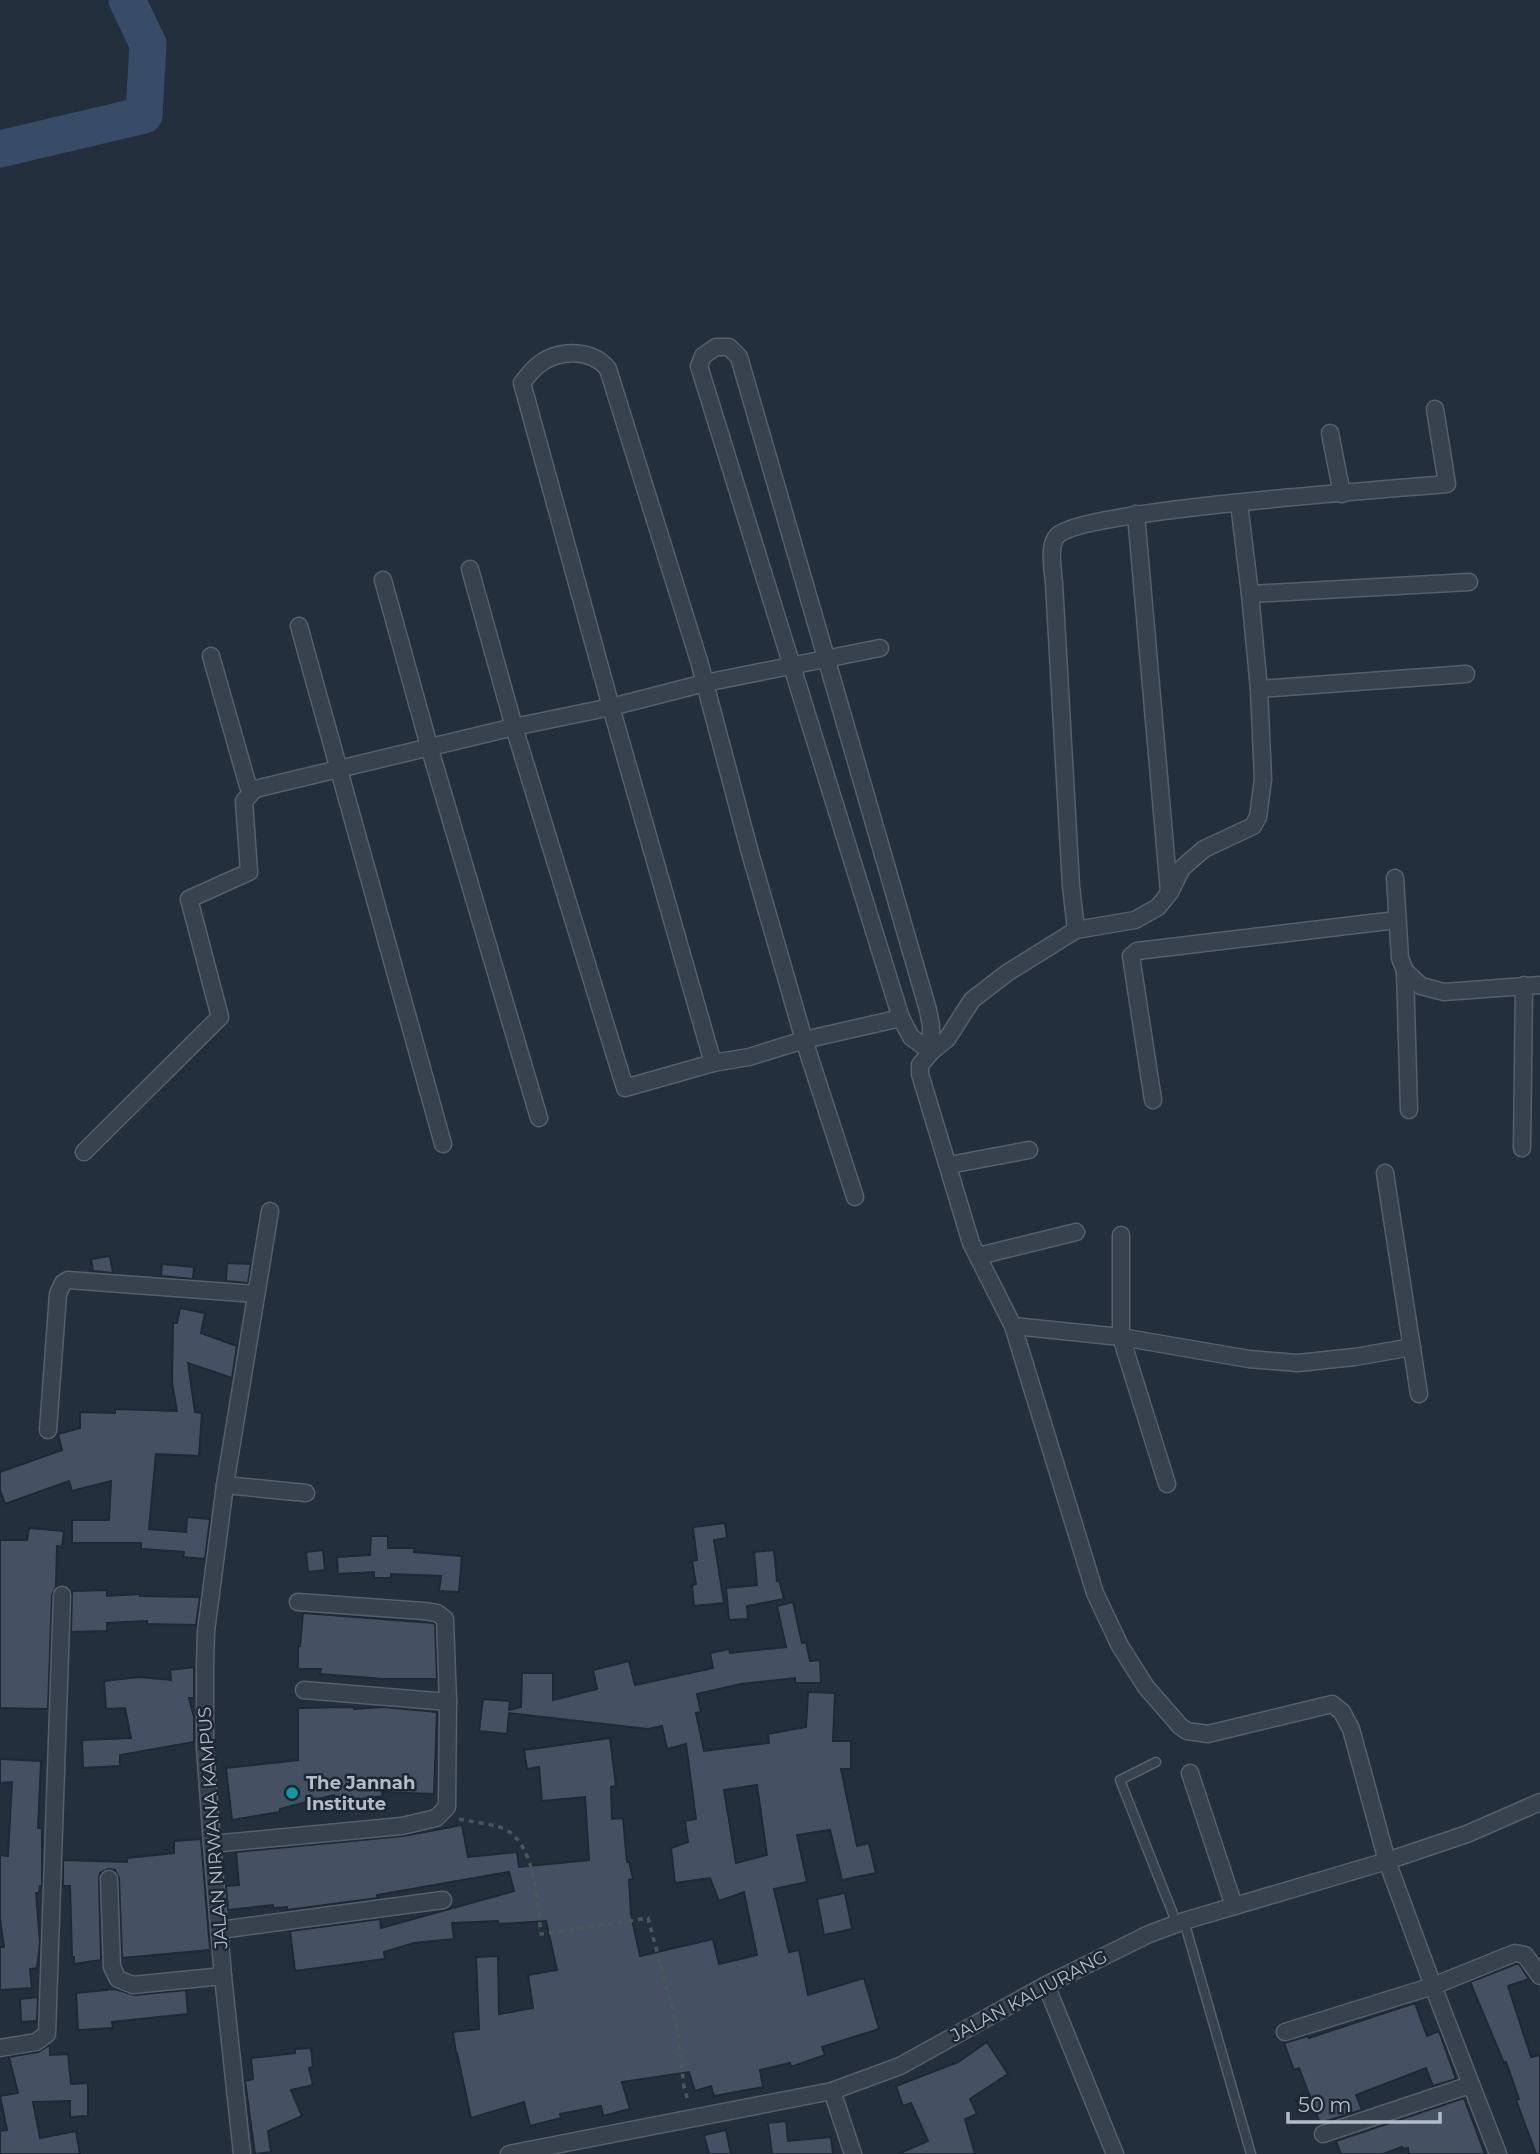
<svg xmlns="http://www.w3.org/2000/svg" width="1540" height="2154" viewBox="0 0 1540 2154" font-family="Montserrat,sans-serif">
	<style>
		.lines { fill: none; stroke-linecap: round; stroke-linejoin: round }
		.river { stroke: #394c67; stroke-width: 37 }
		.building { fill: #455162; stroke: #1f2835; stroke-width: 2; fill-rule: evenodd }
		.service-casing { stroke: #565f6c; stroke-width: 11 }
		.minor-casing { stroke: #565f6c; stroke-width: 19 }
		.path { stroke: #44595c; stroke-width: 3.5; stroke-dasharray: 5 5; stroke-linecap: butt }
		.service { stroke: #38414e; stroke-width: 8 }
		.minor { stroke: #38414e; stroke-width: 16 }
		.culture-dot { fill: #0f9aa8; stroke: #1d2633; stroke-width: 2.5 }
		.labels { text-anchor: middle; stroke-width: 5; stroke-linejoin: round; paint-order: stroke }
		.poi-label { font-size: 18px; font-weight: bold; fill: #b4bcc9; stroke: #1d2633; text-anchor: start }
		.street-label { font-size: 18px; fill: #b4bcc9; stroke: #1d2633 }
	</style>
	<rect width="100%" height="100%" fill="#242f3e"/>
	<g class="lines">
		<polyline class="river" points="0,149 144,115 148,44 127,0"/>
	</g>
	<g class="building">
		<polygon points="110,1256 113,1273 93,1271 91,1259"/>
		<polygon points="227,1263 251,1264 248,1283 226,1281"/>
		<polygon points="162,1264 194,1267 193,1279 161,1276"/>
		<polygon points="180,1308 205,1313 201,1333 237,1346 232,1378 188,1363 195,1412 202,1413 199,1456 156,1454 149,1529 186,1532 187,1517 210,1519 205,1559 183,1557 184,1552 141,1549 141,1543 72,1543 72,1520 109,1520 111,1481 72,1491 69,1481 5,1504 0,1490 0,1472 62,1450 58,1434 80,1428 80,1412 115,1413 115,1409 177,1411 172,1383 173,1323 177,1323"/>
		<polygon points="725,1523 727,1538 714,1540 724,1603 694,1606 692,1585 696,1584 692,1561 697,1560 693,1527"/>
		<polygon points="29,1528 64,1531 62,1547 57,1546 56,1587 52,1595 48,1709 0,1708 0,1540 27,1540"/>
		<polygon points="371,1536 388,1536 388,1548 414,1548 414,1552 462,1556 459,1592 439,1591 441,1576 391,1574 391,1578 374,1578 374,1572 338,1574 337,1557 370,1555"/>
		<polygon points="323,1550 325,1570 308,1572 306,1552"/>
		<polygon points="774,1550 777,1581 779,1580 784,1599 747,1606 748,1619 729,1620 726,1588 757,1585 754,1552"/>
		<polygon points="107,1590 107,1596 140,1594 140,1596 200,1597 196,1625 147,1624 147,1621 107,1623 107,1631 71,1632 72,1591"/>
		<path d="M 793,1602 L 802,1643 L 806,1642 L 810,1661 L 820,1660 L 821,1683 L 795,1683 L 795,1678 L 741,1684 L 697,1694 L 701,1712 L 696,1713 L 704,1751 L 769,1743 L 768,1734 L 806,1727 L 808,1692 L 835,1693 L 833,1741 L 851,1741 L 851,1769 L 841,1769 L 857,1846 L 869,1843 L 876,1873 L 842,1880 L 830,1830 L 797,1835 L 807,1882 L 774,1889 L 789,1952 L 799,1950 L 808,1995 L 864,1978 L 879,2029 L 822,2047 L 825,2055 L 791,2067 L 790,2063 L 760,2070 L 763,2087 L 714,2096 L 711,2086 L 695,2091 L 689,2072 L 622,2082 L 630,2109 L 603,2116 L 601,2106 L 560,2114 L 561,2118 L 530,2126 L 524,2102 L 471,2118 L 457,2053 L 456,2053 L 453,2032 L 479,2029 L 476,1957 L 498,1956 L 499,2014 L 533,2008 L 528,1975 L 557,1970 L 546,1921 L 499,1924 L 498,1921 L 452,1923 L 454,1939 L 414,1943 L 384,1952 L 385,1959 L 295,1971 L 290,1931 L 380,1919 L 381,1928 L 514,1891 L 509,1872 L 377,1895 L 378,1898 L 287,1910 L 287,1907 L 273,1908 L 273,1905 L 228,1910 L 226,1886 L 239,1885 L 236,1852 L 403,1836 L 462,1825 L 468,1857 L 517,1852 L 519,1867 L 589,1860 L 585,1797 L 542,1801 L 539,1767 L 527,1769 L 524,1750 L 610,1738 L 616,1786 L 611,1787 L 612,1819 L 623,1818 L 627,1862 L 629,1861 L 633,1879 L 629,1880 L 631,1914 L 640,1956 L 713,1939 L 719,1964 L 757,1955 L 744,1892 L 719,1901 L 710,1878 L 675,1883 L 671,1848 L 688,1842 L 685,1821 L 696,1819 L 686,1744 L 667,1749 L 662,1726 L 648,1729 L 509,1713 L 507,1734 L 479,1731 L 483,1699 L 510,1701 L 509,1710 L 521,1707 L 522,1673 L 553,1673 L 553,1700 L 597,1689 L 593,1670 L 629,1661 L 635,1685 L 713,1668 L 710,1653 L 729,1649 L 730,1653 L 786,1647 L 777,1606 ZM 757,1785 L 767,1855 L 736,1863 L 724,1790 Z"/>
		<polygon points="303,1613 433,1623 435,1624 437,1679 384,1679 320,1674 321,1669 298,1669 298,1646 300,1646"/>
		<polygon points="194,1667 194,1698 189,1698 194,1717 194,1742 120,1755 120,1766 83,1768 82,1740 131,1738 125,1708 106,1709 104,1681 139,1677 171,1680 170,1670"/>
		<polygon points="354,1707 354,1709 384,1707 437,1712 434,1794 382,1792 383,1796 335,1804 334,1795 280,1809 280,1812 232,1820 226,1768 298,1760 298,1708"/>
		<polygon points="0,1759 41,1761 38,1828 42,1828 42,1886 40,1886 39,1893 36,1893 40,1943 37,1968 30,1969 32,1988 0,1990 0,1947 4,1947 0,1919 0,1855 8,1856 12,1782 0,1783"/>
		<polygon points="201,1839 210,1950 122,1958 119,1878 115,1870 108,1869 100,1873 99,1879 101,1960 74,1964 74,1957 72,1957 70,1886 63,1886 63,1860 127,1862 127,1858 174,1853 174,1841"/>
		<polygon points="845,1893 852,1929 824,1935 817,1899"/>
		<polygon points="1516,1964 1519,1964 1529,1979 1508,1986 1531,2057 1540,2055 1540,2154 1536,2154 1516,2100 1519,2099 1506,2062 1504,2063 1470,1982"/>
		<polygon points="115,1989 134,1995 186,1990 188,2014 112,2022 113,2028 78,2030 76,1993"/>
		<polygon points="38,1997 37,2021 21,2022 20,1999"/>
		<polygon points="1415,2003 1427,2036 1439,2031 1456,2079 1433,2086 1426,2068 1356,2095 1362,2110 1320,2123 1299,2068 1294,2070 1284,2043 1308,2036 1309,2038"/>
		<polygon points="987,2042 1008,2074 970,2099 977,2114 965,2119 975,2154 898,2154 928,2141 911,2103 903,2106 896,2086 958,2062"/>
		<polygon points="50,2045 50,2055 68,2054 71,2084 88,2083 88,2116 70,2117 70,2101 33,2102 40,2138 76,2131 80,2154 0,2154 0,2131 7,2130 0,2096 18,2093 9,2057 38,2052"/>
		<polygon points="311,2048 313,2067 309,2068 313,2085 291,2090 302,2116 268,2131 271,2152 255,2154 245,2081 253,2079 251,2058 295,2053 295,2049"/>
		<polygon points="1464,2098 1485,2154 1409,2154 1408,2148 1403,2149 1402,2147 1383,2154 1341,2154 1336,2141"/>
		<polygon points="786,2121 788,2141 831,2137 833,2154 772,2154 768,2123"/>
		<polygon points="726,2130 731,2154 709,2154 704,2135"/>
	</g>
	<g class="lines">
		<g class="service-casing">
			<g id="service">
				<polyline points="1156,1762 1120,1780 1177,1924"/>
				<polyline points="1184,1921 1251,2154"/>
			</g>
		</g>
		<g class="minor-casing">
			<g id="minor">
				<polygon points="716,347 729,347 739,357 928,1010 931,1026 931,1052 911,1037 901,1018 699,366 703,356"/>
				<polyline points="1330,433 1342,494"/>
				<polyline points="1239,503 1250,594 1259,689 1263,779 1258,817 1253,826 1204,849 1182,868 1170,892 1158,907 1135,920 1076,930 1007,973 972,1000 947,1039 931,1052 920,1065 920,1074 971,1243 1013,1326 1095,1593 1120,1646 1146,1687 1180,1726 1187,1731 1208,1734 1332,1704 1342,1712 1351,1729 1387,1861 1433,1986 1285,2032"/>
				<polyline points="1136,514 1169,892"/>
				<polyline points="383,580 429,746 539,1118"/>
				<polyline points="1250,594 1469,582"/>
				<polyline points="299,626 443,1144"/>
				<polyline points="880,648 705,683 611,707 514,727 625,1088 713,1063 749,1057 804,1040 901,1018"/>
				<polyline points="211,656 248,786 255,789 514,727 470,569"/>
				<polyline points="1259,689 1466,674"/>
				<polyline points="1395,878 1400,958 1405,971 1421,986 1444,992 1540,985"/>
				<path d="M 1076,930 L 1071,886 L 1054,583 C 1053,570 1048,546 1057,536 C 1080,510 1393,489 1447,484 L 1435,409"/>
				<polyline points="1405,971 1409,1110"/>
				<path d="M 713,1063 L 611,707 L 522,383 C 526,378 531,371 537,366 C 557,349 591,348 608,369 L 699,661 L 749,849 L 804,1040 L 855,1197"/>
				<polyline points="1153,1100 1131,956 1137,951 1396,920"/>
				<polyline points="1522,1148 1524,985"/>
				<polyline points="84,1152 220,1017 189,899 249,872 244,801 255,789"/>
				<polyline points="949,1165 1029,1150"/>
				<polyline points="1385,1173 1419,1394"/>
				<polyline points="1121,1235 1121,1337 1167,1484"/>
				<polyline points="978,1256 1076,1232"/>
				<polyline points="1013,1326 1121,1337 1249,1359 1297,1363 1355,1357 1412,1347"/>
				<polyline points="48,1430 58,1294 63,1283 68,1280 256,1294"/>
				<polyline points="225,1485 306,1493"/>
				<polyline points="304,1690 448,1702"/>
				<polyline points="1190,1773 1234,1906"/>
				<polyline points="212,1844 402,1826 436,1818 447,1807 448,1702 445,1619 437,1613 424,1611 298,1602"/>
				<polyline points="109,1879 112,1967 118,1979 133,1985 223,1976"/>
				<polyline points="220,1930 443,1900"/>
				<polyline points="1046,1985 1115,2154"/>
				<polyline points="0,2048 36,2042 47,2034 62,1595"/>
				<polyline points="832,2091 853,2154"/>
				<polyline points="1323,2134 1470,2085"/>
				<polyline points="242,2154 223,1976 212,1844 205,1747 205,1666 206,1631 225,1485 270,1211"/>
				<polyline points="509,2154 832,2091 900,2066 1046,1985 1149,1934 1184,1921 1387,1861 1467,1834 1540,1802"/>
				<polyline points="1498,2154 1433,1986 1515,1953 1525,1955 1540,1976"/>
			</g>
		</g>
		<path class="path" d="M 459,1819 C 471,1822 498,1824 508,1831 C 536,1849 537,1903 541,1934 L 648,1918 L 677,2026 L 684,2087 L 688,2101"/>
		<use href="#service" class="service"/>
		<use href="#minor" class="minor"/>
	</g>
	<circle class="culture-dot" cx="292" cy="1793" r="7"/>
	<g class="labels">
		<g class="poi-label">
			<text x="306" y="1789">The Jannah<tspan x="306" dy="21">Institute</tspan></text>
		</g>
		<g class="street-label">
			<text transform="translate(213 1828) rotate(-94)" y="6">JALAN NIRWANA KAMPUS</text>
			<text transform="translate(1029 1996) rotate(-28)" y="6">JALAN KALIURANG</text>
		</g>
	</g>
	<path d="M1288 2112v10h152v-10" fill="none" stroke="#b4bcc9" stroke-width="3.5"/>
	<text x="1298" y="2112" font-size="21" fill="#b4bcc9" stroke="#1d2633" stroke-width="5" paint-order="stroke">50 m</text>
</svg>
